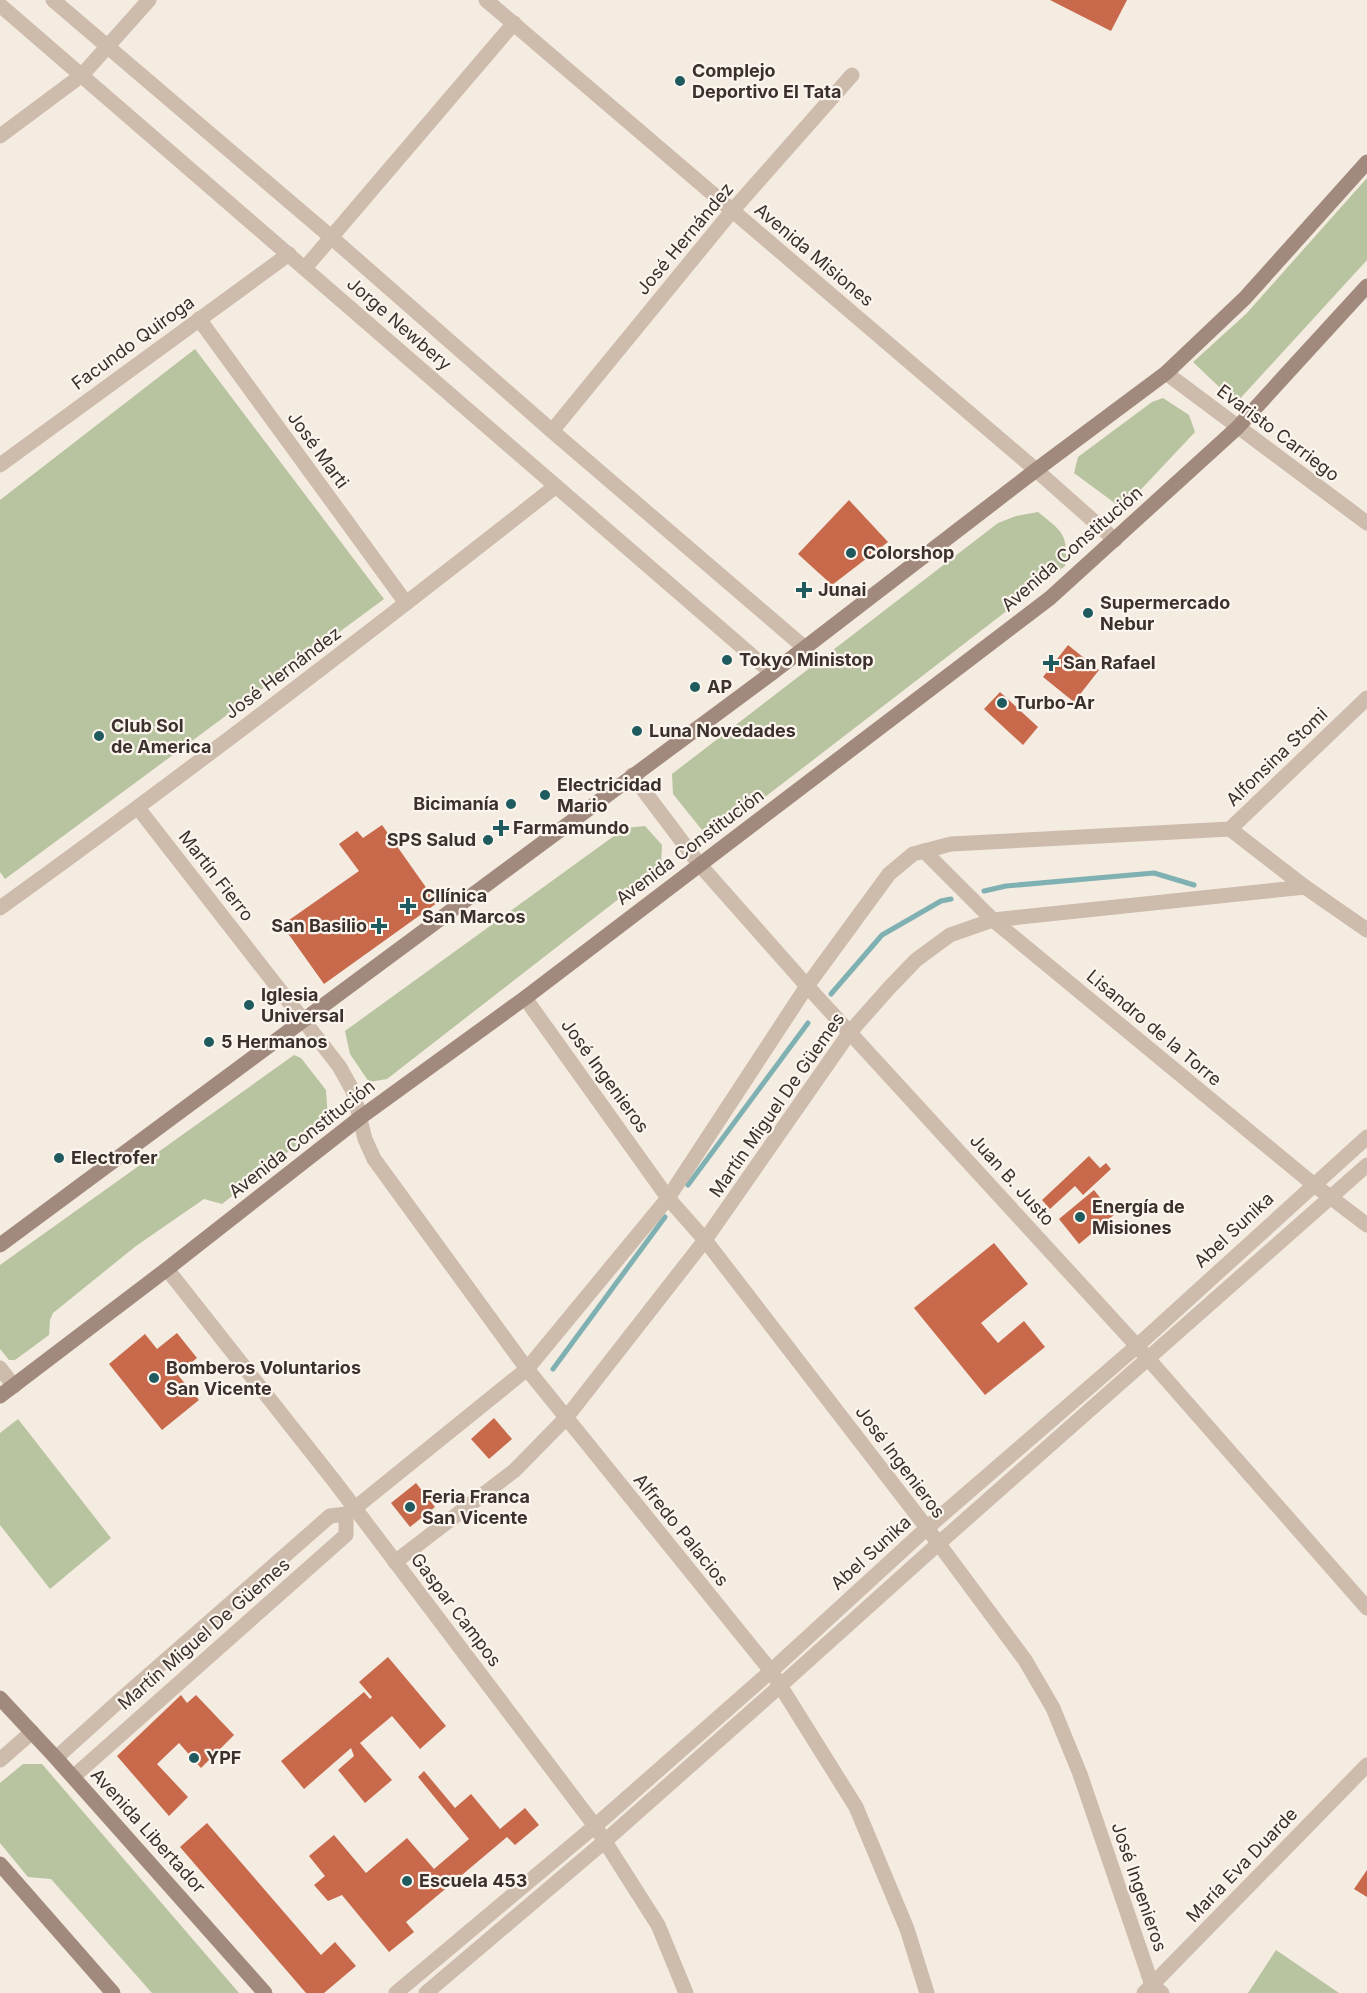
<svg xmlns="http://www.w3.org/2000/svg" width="1367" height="1993" viewBox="0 0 1367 1993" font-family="Inter,sans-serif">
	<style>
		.green { fill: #b8c4a0 }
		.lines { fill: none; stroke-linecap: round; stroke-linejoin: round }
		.stream { stroke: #7fb0b2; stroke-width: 5 }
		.building { fill: #c8694b }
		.minor { stroke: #cdbbac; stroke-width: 15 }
		.secondary { stroke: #a18a7d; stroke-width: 15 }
		.poi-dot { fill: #1f5a5e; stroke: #fbf5ee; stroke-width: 2 }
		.labels { text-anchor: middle; stroke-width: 4.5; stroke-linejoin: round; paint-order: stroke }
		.poi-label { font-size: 18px; font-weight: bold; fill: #3b302b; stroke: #fbf5ee; text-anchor: start }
		.street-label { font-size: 18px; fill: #3b302b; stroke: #fbf5ee }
	</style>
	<rect width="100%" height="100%" fill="#f4ebe1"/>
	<g class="green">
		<polygon points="1367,178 1367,260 1236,403 1193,362 1246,314"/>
		<polygon points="195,349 384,599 5,879 0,872 0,500"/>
		<polygon points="1163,398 1189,415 1195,432 1132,499 1116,504 1074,473 1078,457 1152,402"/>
		<path d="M 1038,512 C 1061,531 1069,533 1065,566 L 717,834 L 702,830 L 673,794 L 672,774 L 998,523 L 1016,516 Z"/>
		<polygon points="645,826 662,845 661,866 387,1079 369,1082 350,1054 345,1031 625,828"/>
		<polygon points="294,1055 301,1058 326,1090 328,1120 222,1204 204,1199 136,1246 53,1313 50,1320 49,1335 15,1360 9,1360 0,1349 0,1265"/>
		<polygon points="18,1419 111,1538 50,1589 0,1525 0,1433"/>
		<polygon points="23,1764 42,1764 239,1993 152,1993 51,1879 28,1877 0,1843 0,1783"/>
		<polygon points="1276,1950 1339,1993 1248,1993"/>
	</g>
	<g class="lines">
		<g class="stream">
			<polyline points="984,891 1006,886 1154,873 1194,885"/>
			<polyline points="831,994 882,935 941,901 951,899"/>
			<polyline points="688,1185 808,1023"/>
			<polyline points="553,1369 665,1217"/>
		</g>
	</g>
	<g class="building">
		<polygon points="1050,0 1127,0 1111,31"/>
		<polygon points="849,500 888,542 832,585 798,554"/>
		<polygon points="1068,645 1099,670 1074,702 1043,677"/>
		<polygon points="1000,692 1038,727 1023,745 984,709"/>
		<polygon points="382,825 437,903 324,984 282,925 359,871 339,844 357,831 363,838"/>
		<polygon points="1089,1156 1100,1168 1106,1163 1111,1169 1083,1195 1075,1186 1050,1209 1042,1200"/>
		<polygon points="1094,1190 1114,1215 1079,1244 1059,1219"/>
		<polygon points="994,1243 1028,1284 981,1323 998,1343 1024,1321 1045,1347 985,1395 914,1308"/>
		<polygon points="177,1333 197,1358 177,1374 199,1400 162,1430 109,1364 145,1334 157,1349"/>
		<polygon points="494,1418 512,1439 489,1459 471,1439"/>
		<polygon points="416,1483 435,1507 410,1527 391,1503"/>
		<polygon points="388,1657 446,1726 420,1749 392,1716 360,1743 392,1780 365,1803 338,1770 354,1756 351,1748 304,1789 281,1761 364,1692 370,1699 372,1697 359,1682"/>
		<polygon points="181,1695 187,1703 196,1695 234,1735 201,1768 179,1743 157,1764 188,1797 169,1816 117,1756"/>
		<polygon points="424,1771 455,1808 471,1794 500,1829 525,1808 539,1825 515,1845 507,1837 406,1922 414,1932 389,1952 342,1895 328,1901 314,1885 325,1876 309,1856 334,1835 366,1873 407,1838 434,1869 469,1839 418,1777"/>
		<polygon points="207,1823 321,1955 335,1942 356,1966 324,1993 306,1993 180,1847"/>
		<polygon points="1367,1870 1367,1897 1354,1889"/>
	</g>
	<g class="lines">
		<g class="minor">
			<polyline points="53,0 331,237 552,431 805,648"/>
			<polyline points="486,0 1036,470 1115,540"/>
			<polyline points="0,5 772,673"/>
			<polyline points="0,136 82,75 149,0"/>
			<polyline points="305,268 514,23"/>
			<polyline points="199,319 406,603"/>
			<polyline points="1166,373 1367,523"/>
			<polyline points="552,431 732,211 852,75"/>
			<polyline points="0,465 289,254"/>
			<polyline points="1367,698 1230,829 1305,887 1367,930"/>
			<polyline points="632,775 699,864 807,986 1137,1346 1367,1608"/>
			<polyline points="138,808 339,1066 353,1091 365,1139 374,1159 527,1369 771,1671 856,1807 907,1929 927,1993"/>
			<polyline points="924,851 993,920 1313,1184 1367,1225"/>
			<path d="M 0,908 C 189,772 373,630 556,486"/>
			<polyline points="525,998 668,1198 705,1240 927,1528 1025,1660 1053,1708 1080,1774 1152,1985 1162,1993"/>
			<polyline points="167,1269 335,1482 595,1826 658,1925 686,1993"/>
			<polyline points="0,1368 14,1386"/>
			<polyline points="395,1562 515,1470 566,1418 705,1240 850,1032 890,987 916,960 950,935 993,920 1305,887"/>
			<polyline points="56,1758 119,1701 330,1516 346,1514 355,1508 527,1369 668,1198 807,986 889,874 913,854 951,844 1230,829"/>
			<polyline points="0,1760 32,1732"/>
			<polyline points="73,1777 346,1535 346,1514"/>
			<polyline points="396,1993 595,1826 771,1671 927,1528 1137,1346 1367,1137"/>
			<polyline points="426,1993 605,1841 780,1686 938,1544 1367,1165"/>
			<polyline points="1144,1993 1367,1765"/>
		</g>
		<g class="secondary">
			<polyline points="0,1245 772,673 1036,470 1166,373 1245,298 1367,162"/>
			<polyline points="0,1396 167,1269 361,1117 525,998 1050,598 1237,428 1367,286"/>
			<polyline points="0,1698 56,1758 265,1993"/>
			<polyline points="0,1864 113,1993"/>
		</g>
	</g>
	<g class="poi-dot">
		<circle cx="680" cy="81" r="6"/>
		<circle cx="851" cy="553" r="6"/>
		<path d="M801 581h6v6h6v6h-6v6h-6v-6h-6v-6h6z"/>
		<circle cx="1088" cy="613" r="6"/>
		<circle cx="727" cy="660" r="6"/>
		<path d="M1048 654h6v6h6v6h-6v6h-6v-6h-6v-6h6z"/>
		<circle cx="695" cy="687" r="6"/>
		<circle cx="1002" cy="703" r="6"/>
		<circle cx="637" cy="731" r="6"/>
		<circle cx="99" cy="736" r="6"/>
		<circle cx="545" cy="795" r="6"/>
		<circle cx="511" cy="804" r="6"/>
		<path d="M498 819h6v6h6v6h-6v6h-6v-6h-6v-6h6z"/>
		<circle cx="488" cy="840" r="6"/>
		<path d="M405 897h6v6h6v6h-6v6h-6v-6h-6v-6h6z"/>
		<path d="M376 917h6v6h6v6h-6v6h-6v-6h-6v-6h6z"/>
		<circle cx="249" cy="1005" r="6"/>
		<circle cx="209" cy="1042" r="6"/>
		<circle cx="59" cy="1158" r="6"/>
		<circle cx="1080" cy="1217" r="6"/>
		<circle cx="154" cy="1378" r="6"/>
		<circle cx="410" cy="1507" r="6"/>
		<circle cx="194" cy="1758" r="6"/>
		<circle cx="407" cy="1881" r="6"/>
	</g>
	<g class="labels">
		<g class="poi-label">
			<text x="692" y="77">Complejo<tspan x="692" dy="21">Deportivo El Tata</tspan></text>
			<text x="863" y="559">Colorshop</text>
			<text x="818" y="596">Junai</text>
			<text x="1100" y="609">Supermercado<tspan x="1100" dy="21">Nebur</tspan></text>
			<text x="739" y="666">Tokyo Ministop</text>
			<text x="1063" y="669">San Rafael</text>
			<text x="707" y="693">AP</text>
			<text x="1014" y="709">Turbo-Ar</text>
			<text x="111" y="732">Club Sol<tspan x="111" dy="21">de America</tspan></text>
			<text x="649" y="737">Luna Novedades</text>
			<text x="557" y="791">Electricidad<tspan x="557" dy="21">Mario</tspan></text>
			<text x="499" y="810" text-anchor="end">Bicimanía</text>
			<text x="513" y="834">Farmamundo</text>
			<text x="476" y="846" text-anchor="end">SPS Salud</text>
			<text x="422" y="902">Cllínica<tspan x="422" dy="21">San Marcos</tspan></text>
			<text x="367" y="932" text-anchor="end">San Basilio</text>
			<text x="261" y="1001">Iglesia<tspan x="261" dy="21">Universal</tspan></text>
			<text x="221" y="1048">5 Hermanos</text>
			<text x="71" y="1164">Electrofer</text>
			<text x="1092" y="1213">Energía de<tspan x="1092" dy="21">Misiones</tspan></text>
			<text x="166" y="1374">Bomberos Voluntarios<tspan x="166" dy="21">San Vicente</tspan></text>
			<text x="422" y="1503">Feria Franca<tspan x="422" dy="21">San Vicente</tspan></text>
			<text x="206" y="1764">YPF</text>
			<text x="419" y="1887">Escuela 453</text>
		</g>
		<g class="street-label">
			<text transform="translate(685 239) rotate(-50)" y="6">José Hernández</text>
			<text transform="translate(814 255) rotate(40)" y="6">Avenida Misiones</text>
			<text transform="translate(399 324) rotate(41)" y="6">Jorge Newbery</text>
			<text transform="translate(133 343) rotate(-36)" y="6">Facundo Quiroga</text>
			<text transform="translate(1278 433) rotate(37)" y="6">Evaristo Carriego</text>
			<text transform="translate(318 450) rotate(54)" y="6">José Marti</text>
			<text transform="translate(1072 549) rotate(-41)" y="6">Avenida Constitución</text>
			<text transform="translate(283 673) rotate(-37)" y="6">José Hernández</text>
			<text transform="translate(1277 757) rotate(-44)" y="6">Alfonsina Stomi</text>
			<text transform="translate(690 847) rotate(-37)" y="6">Avenida Constitución</text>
			<text transform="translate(216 876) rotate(52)" y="6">Martín Fierro</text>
			<text transform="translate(1154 1028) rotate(40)" y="6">Lisandro de la Torre</text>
			<text transform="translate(605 1076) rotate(54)" y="6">José Ingenieros</text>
			<text transform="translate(777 1105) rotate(-55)" y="6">Martín Miguel De Güemes</text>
			<text transform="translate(302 1139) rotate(-38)" y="6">Avenida Constitución</text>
			<text transform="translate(1012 1180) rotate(48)" y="6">Juan B. Justo</text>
			<text transform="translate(1234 1230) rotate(-43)" y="6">Abel Sunika</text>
			<text transform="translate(900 1462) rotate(53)" y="6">José Ingenieros</text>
			<text transform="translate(681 1530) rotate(51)" y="6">Alfredo Palacios</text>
			<text transform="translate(871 1553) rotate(-42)" y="6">Abel Sunika</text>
			<text transform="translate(456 1610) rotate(53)" y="6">Gaspar Campos</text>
			<text transform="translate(204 1634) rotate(-41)" y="6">Martín Miguel De Güemes</text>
			<text transform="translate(148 1831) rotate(48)" y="6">Avenida Libertador</text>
			<text transform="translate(1242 1865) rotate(-46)" y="6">María Eva Duarde</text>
			<text transform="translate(1139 1887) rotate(71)" y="6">José Ingenieros</text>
		</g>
	</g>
</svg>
